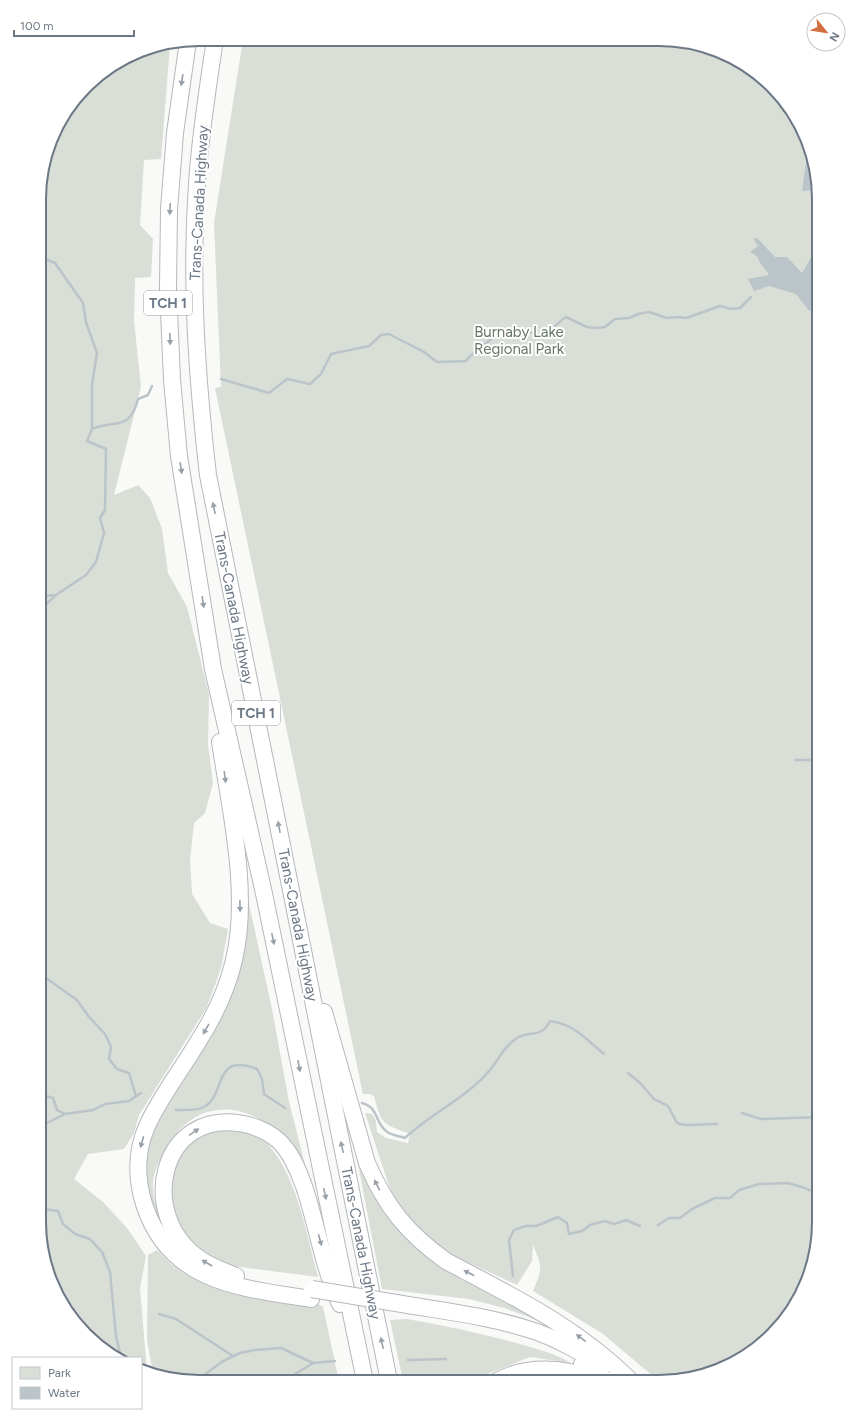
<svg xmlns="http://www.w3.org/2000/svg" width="858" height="1421" viewBox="0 0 858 1421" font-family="Figtree,sans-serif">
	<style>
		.green { fill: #d9ded7 }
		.water { fill: #bbc4c9 }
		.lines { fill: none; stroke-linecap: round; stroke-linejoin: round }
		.stream { stroke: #bbc4c9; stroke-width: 2.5 }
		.highway-casing { stroke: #b5b8bc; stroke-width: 18 }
		.highway { stroke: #fff; stroke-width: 16 }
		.highway-bridge-casing { stroke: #b5b8bc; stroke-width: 18; stroke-linecap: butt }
		.highway-bridge { stroke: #fff; stroke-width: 16 }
		.oneway { fill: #98a0aa }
		.labels { text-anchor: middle; stroke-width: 4; stroke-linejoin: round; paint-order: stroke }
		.shield { fill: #fff; stroke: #98a0aa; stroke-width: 1 }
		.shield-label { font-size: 14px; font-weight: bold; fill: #6c7885 }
		.street-label { font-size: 15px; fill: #6c7885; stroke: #fff }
		.park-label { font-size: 15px; fill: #677866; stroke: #fff }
		.rim { fill: none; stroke: #6c7885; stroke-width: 2 }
	</style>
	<rect width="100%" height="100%" fill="#f9f9f8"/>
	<g class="green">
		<path d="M 243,39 L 680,40 L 720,51 L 757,72 L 786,102 L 807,138 L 819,199 L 819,1233 L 807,1283 L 786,1319 L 757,1349 L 720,1370 L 660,1382 L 603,1334 L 533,1291 C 543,1268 542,1267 533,1245 L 532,1261 L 517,1285 L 446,1252 L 415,1227 L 391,1192 L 365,1113 L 372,1114 L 376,1121 L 377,1132 L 386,1138 L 408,1143 L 410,1134 C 382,1123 382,1126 374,1096 L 370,1094 L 363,1094 L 215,388 L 221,387 L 214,223 Z"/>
		<polygon points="170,45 161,159 144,160 140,225 153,239 151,277 135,278 134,321 141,387 114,495 138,485 150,498 162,529 168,573 187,607 209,694 208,745 213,783 205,813 194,823 190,860 192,894 210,923 228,929 221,968 207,1007 139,1115 134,1133 124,1149 88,1154 74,1179 103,1202 127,1228 146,1256 140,1288 147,1372 141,1371 141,1358 117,1358 101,1349 72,1319 51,1283 39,1222 40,179 56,128 93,79 138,51"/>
		<path d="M 245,886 L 272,1009 L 289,1102 L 308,1176 C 300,1165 281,1134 272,1127 C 231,1097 189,1106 165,1150 C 160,1160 154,1171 153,1181 C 151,1206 166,1229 179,1248 L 155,1222 L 141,1173 L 149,1131 L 221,1006 Z"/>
		<path d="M 225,1129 C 236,1131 248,1131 258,1137 C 294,1158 308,1239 318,1277 L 232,1266 L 218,1261 L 197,1249 L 183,1231 L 172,1211 L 167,1176 L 173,1162 L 198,1137 Z"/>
		<polygon points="356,1154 371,1189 394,1224 556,1327 504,1308 469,1299 382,1289"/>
		<polygon points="157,1250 172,1265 190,1277 209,1284 316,1303 323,1307 339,1381 179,1381 153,1374 147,1340 148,1255"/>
		<path d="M 407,1319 C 443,1325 478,1333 513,1342 C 533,1348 553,1352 571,1363 L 530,1357 L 470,1381 L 403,1381 L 390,1320 Z"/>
	</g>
	<g class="water">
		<polygon points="810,156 817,190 802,191 806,162"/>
		<path d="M 753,238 L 758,239 L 775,257 L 787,257 L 802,273 L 810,259 L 819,253 L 819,299 L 809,311 L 796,294 L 769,286 L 754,291 L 748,279 L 769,275 C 765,267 759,264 757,256 L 750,252 L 758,246 Z"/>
	</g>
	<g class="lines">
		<g class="stream">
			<polyline points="40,257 55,263 83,303 86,322 97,353 92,385 92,429"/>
			<path d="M 221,379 L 269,393 L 287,379 L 310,384 L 321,374 L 331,354 L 369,346 L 381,335 L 389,334 L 424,352 L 437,362 L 466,361 C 473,352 494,335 506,332 C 518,328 532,332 543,336 C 552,330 557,323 566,317 L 587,327 L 596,328 L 605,327 L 615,319 L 629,318 L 638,314 L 649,312 L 667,318 L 678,317 L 686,318 L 720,306 L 731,309 L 740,308 L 751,297"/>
			<path d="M 40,596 L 56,595 L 86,575 L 96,562 L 104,533 L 100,518 L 105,510 L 106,449 L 87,441 L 92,429 C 114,419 130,432 138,399 L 148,395 L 152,386"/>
			<polyline points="40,606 44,606 55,596"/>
			<polyline points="796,760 819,760"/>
			<polyline points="39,973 77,1000 89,1017 105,1034 111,1047 109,1059 117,1069 129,1073 136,1096"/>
			<path d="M 628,1073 L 640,1083 L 654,1099 L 668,1106 L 677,1123 C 691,1128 702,1123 717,1124"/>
			<polyline points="39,1094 53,1098 57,1110 65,1114 93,1110 105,1104 129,1101 141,1093"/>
			<path d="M 362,1103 C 379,1108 374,1120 385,1130 C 389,1135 399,1136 405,1138 C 426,1118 452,1105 474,1086 C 479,1082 485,1076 489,1071 C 499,1060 503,1047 517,1038 C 530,1030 541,1039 550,1021 C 576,1025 584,1038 604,1054"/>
			<path d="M 176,1110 C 185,1110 196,1111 204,1107 C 227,1094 212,1052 257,1069 L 262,1079 L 264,1094 L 285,1108"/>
			<polyline points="742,1113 761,1119 819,1117"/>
			<polyline points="39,1127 65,1114"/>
			<polyline points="44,1209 58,1211 63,1224 75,1234 90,1239 102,1252 110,1272 116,1336 121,1358"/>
			<polyline points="658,1225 669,1218 680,1218 692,1209 715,1198 730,1198 739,1190 759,1184 788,1183 805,1188 819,1195"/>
			<polyline points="513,1276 509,1240 514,1230 526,1226 536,1226 558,1217 567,1223 569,1234 582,1231 590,1225 605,1221 614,1224 626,1220 640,1226"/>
			<polyline points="159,1314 176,1319 233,1356"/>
			<polyline points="408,1360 446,1359"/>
			<polyline points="196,1381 223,1361 240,1353 255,1350 281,1348 313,1363 335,1361"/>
			<path d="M 287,1381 C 293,1373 305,1369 313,1363"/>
		</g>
		<g class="highway-casing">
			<g id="highway">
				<path d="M 215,39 C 208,87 200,135 197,184 C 190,282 197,378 208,475 L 389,1381"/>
				<polyline points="188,41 175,133 169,209 168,288 172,380 179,456 213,669 263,889 365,1381"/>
				<path d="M 220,742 C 230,808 250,893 234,960 C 227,990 213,1019 196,1045 C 180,1072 160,1097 147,1126 C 136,1151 136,1178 144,1204 C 169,1283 241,1288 311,1299"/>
				<path d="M 324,1012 L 367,1163 C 386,1207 407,1233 446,1261 C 514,1297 577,1327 632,1382"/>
				<path d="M 236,1276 C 224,1271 211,1267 200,1259 C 136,1216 160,1107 244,1124 C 260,1127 276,1136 285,1148 C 294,1159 299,1173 304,1186 C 317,1225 323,1267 340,1304"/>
				<path d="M 408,1305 C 450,1312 491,1317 531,1330 C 556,1338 580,1352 603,1365"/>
				<polyline points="582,1364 610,1382"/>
				<path d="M 495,1382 C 525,1365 565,1366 596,1381"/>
			</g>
		</g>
		<use href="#highway" class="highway"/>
		<g class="highway-bridge-casing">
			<polyline id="highway-bridge" points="312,1289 408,1305"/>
		</g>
		<use href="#highway-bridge" class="highway-bridge"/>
	</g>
	<defs><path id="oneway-solid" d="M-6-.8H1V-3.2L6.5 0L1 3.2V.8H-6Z"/></defs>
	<g class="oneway">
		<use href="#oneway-solid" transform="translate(182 80) rotate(99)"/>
		<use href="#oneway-solid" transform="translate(170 209) rotate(93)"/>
		<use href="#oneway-solid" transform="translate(170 339) rotate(88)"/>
		<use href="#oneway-solid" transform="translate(181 468) rotate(81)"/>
		<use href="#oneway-solid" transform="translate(214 508) rotate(-101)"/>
		<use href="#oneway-solid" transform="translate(203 602) rotate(81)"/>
		<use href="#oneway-solid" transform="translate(225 777) rotate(82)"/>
		<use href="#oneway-solid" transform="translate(279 827) rotate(-101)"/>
		<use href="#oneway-solid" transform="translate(240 906) rotate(89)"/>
		<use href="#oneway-solid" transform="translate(273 939) rotate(78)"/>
		<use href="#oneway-solid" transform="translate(206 1029) rotate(120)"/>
		<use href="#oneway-solid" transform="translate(299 1066) rotate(79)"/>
		<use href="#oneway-solid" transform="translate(194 1132) rotate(-34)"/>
		<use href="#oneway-solid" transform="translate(142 1142) rotate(106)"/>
		<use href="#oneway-solid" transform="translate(342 1147) rotate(-102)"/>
		<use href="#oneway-solid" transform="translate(377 1185) rotate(-117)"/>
		<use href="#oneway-solid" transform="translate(325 1194) rotate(78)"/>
		<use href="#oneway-solid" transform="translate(320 1240) rotate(75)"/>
		<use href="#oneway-solid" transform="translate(207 1263) rotate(-150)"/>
		<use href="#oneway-solid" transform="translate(469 1273) rotate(-152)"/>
		<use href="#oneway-solid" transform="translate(581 1338) rotate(-143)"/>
		<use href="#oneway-solid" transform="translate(382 1343) rotate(-102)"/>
	</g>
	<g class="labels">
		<g class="shield">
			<rect x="144" y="291" width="48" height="24" rx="3"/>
			<rect x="232" y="701" width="48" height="24" rx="3"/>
		</g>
		<g class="shield-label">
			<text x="168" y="308">TCH 1</text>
			<text x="256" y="718">TCH 1</text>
		</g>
		<g class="street-label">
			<text transform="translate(199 203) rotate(-87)" y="5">Trans-Canada Highway</text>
			<text transform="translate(234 608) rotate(79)" y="5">Trans-Canada Highway</text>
			<text transform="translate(298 925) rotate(79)" y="5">Trans-Canada Highway</text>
			<text transform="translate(361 1243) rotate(79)" y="5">Trans-Canada Highway</text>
		</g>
		<g class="park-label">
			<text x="519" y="337">Burnaby Lake<tspan x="519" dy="17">Regional Park</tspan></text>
		</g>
	</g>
	<path d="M0 0H858V1421H0ZM199 46H659A153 153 0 0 1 812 199V1222A153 153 0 0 1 659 1375H199A153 153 0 0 1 46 1222V199A153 153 0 0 1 199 46Z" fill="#fff" fill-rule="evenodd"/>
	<path class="rim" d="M199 46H659A153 153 0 0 1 812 199V1222A153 153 0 0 1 659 1375H199A153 153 0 0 1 46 1222V199A153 153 0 0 1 199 46Z"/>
	<rect x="12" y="1357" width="130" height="52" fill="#ffffff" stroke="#c4c9ce"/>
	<rect x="20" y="1367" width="20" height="12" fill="#d9ded7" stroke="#c4c9ce"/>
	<text x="48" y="1377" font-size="12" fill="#6c7885">Park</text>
	<rect x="20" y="1387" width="20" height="12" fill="#bbc4c9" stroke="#c4c9ce"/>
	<text x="48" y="1397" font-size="12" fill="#6c7885">Water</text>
	<g transform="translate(826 32) rotate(120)"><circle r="19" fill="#ffffff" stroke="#c4c9ce"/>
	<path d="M0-3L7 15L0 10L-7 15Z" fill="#d26d3f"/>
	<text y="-6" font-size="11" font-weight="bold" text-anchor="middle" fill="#6c7885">N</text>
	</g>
	<path d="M14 30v6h120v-6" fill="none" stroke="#6c7885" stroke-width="2"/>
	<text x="20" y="30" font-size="12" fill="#6c7885" stroke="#ffffff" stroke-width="3" paint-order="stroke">100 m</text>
</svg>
